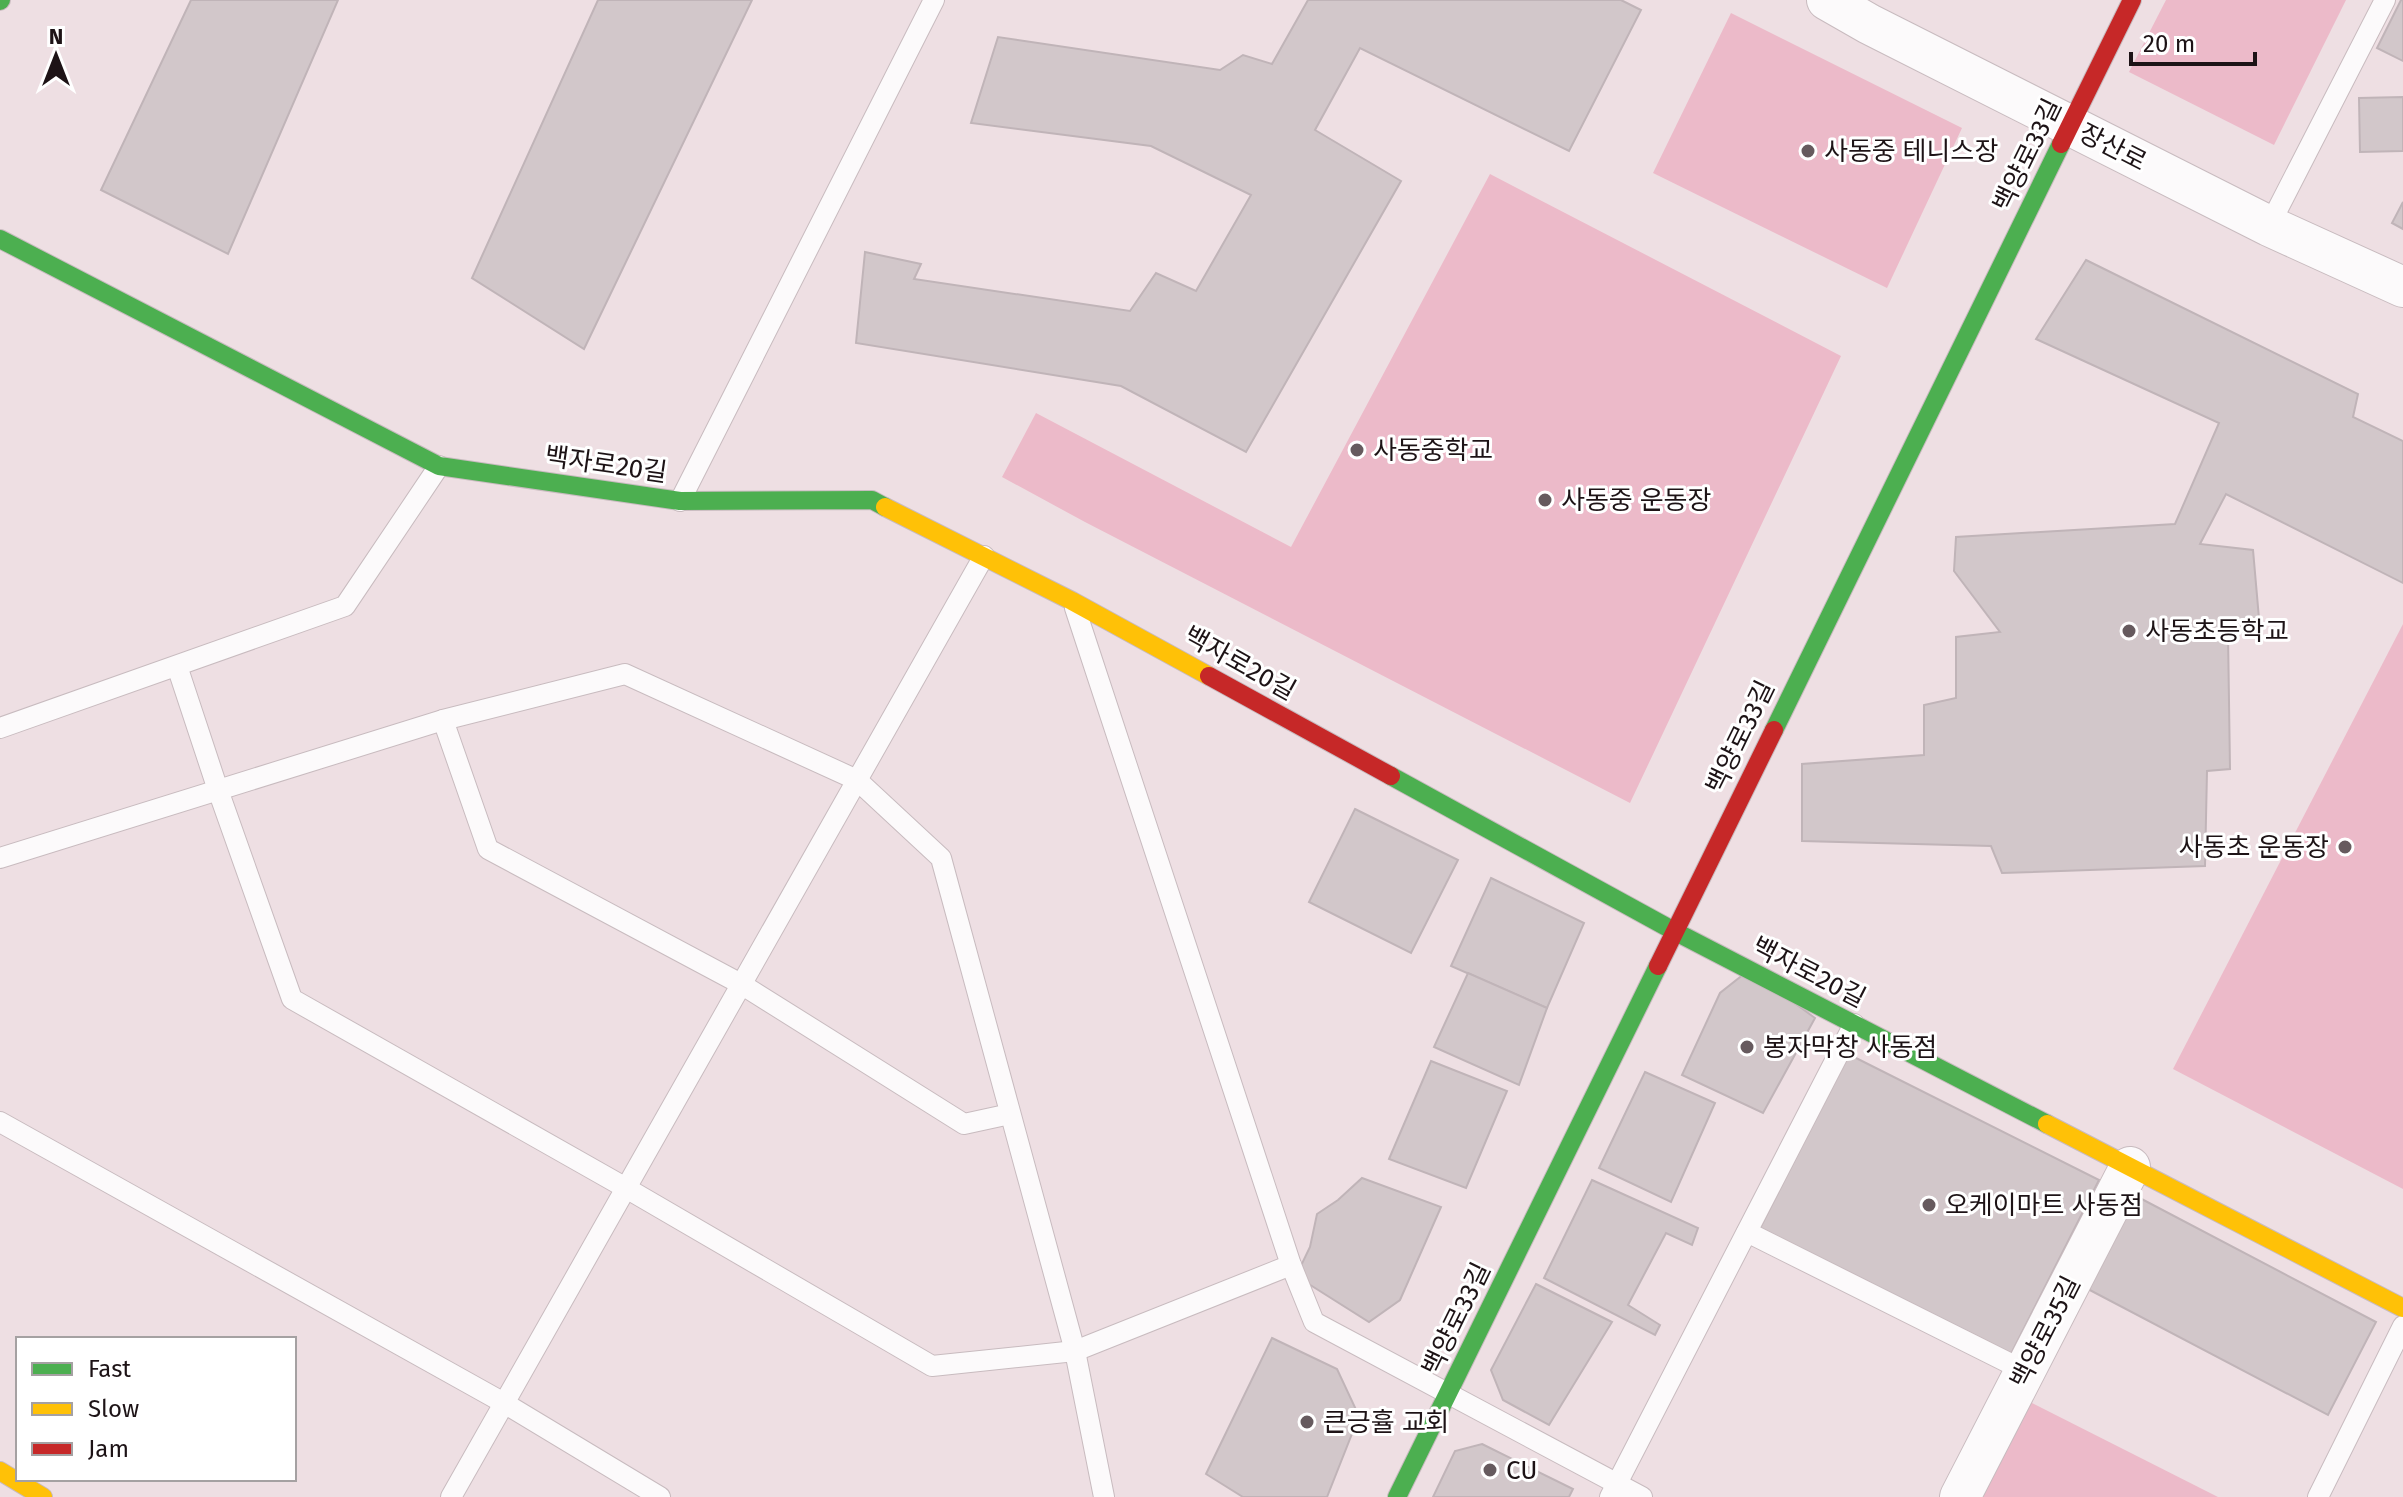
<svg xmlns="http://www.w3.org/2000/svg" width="2403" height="1497" viewBox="0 0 2403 1497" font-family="'Fira Sans','Noto Sans KR',sans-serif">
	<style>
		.green { fill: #ecbac9 }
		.building { fill: #d2c7ca; stroke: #c0b4b8; stroke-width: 2 }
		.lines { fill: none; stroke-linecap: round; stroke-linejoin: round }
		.lane-casing { stroke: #c8bbbf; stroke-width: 22 }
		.street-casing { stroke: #c8bbbf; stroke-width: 42 }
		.fast-casing { stroke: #c8bbbf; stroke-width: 20 }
		.slow-casing { stroke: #c8bbbf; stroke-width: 20 }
		.jam-casing { stroke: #c8bbbf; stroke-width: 20 }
		.lane { stroke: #fcfafb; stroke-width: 20 }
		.street { stroke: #fcfafb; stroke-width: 40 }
		.fast { stroke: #4caf50; stroke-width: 18 }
		.slow { stroke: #ffc107; stroke-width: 18 }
		.jam { stroke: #c62828; stroke-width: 18 }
		.poi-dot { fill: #665a5e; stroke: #fff; stroke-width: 3 }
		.labels { text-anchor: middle; stroke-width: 6; stroke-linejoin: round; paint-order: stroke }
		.street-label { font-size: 26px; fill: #1d1316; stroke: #fff }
		.poi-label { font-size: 26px; fill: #1d1316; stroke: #fff; text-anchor: start }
	</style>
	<rect width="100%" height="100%" fill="#eedfe3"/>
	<g class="green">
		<polygon points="2166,0 2346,0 2274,145 2129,72"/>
		<polygon points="1731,13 1962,128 1887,288 1653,173"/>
		<polygon points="1490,174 1841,356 1630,803 1085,522 1002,477 1036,413 1291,547"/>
		<polygon points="2403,624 2403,1189 2173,1069"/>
		<polygon points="2028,1401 2218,1497 1979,1497"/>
	</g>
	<g class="building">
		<polygon points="191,0 338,0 228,254 101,190"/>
		<polygon points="598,0 752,0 584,349 472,278"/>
		<polygon points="1308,0 1621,0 1641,10 1569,151 1360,48 1315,130 1401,181 1246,452 1121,386 856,343 865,252 921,264 914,279 1130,311 1156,273 1196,291 1251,195 1151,146 971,123 998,37 1220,70 1243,55 1272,64"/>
		<polygon points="2401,0 2403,0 2403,61 2377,48"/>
		<polygon points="2403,97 2403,151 2360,152 2359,98"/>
		<polygon points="2403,202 2403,229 2392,223"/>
		<polygon points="2086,260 2358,394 2353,417 2403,441 2403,583 2226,494 2200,544 2253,550 2260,630 2228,634 2230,769 2207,771 2205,866 2002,873 1991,846 1802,841 1802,764 1924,755 1924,705 1956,698 1956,637 2000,632 1954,571 1956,537 2175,524 2219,423 2036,339"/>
		<polygon points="1355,809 1458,860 1411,953 1309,902"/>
		<polygon points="1491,878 1584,923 1547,1008 1451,966"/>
		<polygon points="1749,970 1815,1018 1763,1113 1682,1075 1720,993"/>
		<polygon points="1468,973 1547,1008 1519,1085 1434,1047"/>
		<polygon points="1848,1054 2099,1180 2010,1356 1759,1230"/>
		<polygon points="1431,1061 1507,1091 1466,1188 1389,1159"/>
		<polygon points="1645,1072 1715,1103 1671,1202 1599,1168"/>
		<polygon points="1362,1178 1441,1207 1400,1300 1369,1322 1296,1276 1310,1247 1317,1214 1338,1200"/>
		<polygon points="1592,1180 1698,1228 1692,1245 1666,1233 1628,1305 1660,1325 1655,1335 1544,1278"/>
		<polygon points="2134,1195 2376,1322 2328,1415 2084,1287"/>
		<polygon points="1536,1284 1612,1322 1549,1425 1503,1400 1491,1370"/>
		<polygon points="1272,1338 1337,1369 1359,1416 1327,1497 1243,1497 1206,1474"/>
		<polygon points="1482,1444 1573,1489 1569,1497 1433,1497 1455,1451"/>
	</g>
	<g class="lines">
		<g class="lane-casing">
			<g id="lane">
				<polyline points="2269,226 2385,0"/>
				<polyline points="680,501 934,0"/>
				<polyline points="1075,608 1291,1265 1314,1322 1642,1497"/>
				<polyline points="177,666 218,790 292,999 626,1188 932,1366 1075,1351 1291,1265"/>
				<polyline points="443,720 488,849 741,984 964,1124 1010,1114"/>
				<polyline points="0,728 345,606 439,466"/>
				<polyline points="0,858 443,720 625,674 857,780 941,858 1075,1351 1104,1497"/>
				<polyline points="0,1122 504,1403 660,1497"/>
				<polyline points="1747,1232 2025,1371"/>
				<polyline points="451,1497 984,556"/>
				<polyline points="1610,1497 1854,1024"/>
				<polyline points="2318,1497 2403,1326"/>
			</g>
		</g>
		<g class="street-casing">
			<g id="street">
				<polyline points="1827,0 1869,24 2269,226 2403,287"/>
				<polyline points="1960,1497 2130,1167"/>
			</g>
		</g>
		<g class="fast-casing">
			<g id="fast">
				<polyline points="0,1 1,0"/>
				<polyline points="0,239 439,466 680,501 872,500 885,507"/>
				<polyline points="1774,730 2061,144"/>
				<polyline points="1391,776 1674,931 2047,1124"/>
				<polyline points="1397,1497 1658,966"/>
			</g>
		</g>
		<g class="slow-casing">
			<g id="slow">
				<polyline points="885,507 1072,601 1209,676"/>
				<polyline points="2047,1124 2403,1308"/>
				<polyline points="0,1471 43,1497"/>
			</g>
		</g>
		<g class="jam-casing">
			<g id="jam">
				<polyline points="2061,144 2132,0"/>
				<polyline points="1209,676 1391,776"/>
				<polyline points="1658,966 1774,730"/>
			</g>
		</g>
		<use href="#lane" class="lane"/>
		<use href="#street" class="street"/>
		<use href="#fast" class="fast"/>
		<use href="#slow" class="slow"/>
		<use href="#jam" class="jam"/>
	</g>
	<g class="poi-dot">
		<circle cx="1808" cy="151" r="8"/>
		<circle cx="1357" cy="450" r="8"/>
		<circle cx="1545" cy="500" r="8"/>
		<circle cx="2129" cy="631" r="8"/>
		<circle cx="2345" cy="847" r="8"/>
		<circle cx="1747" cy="1047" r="8"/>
		<circle cx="1929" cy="1205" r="8"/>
		<circle cx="1307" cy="1422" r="8"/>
		<circle cx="1490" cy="1470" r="8"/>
	</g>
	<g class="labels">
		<g class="street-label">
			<text transform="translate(2113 147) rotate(27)" y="9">장산로</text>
			<text transform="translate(2027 155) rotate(-64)" y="9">백양로33길</text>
			<text transform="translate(606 464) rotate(8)" y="9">백자로20길</text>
			<text transform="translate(1240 663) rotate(29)" y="9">백자로20길</text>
			<text transform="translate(1740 737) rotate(-64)" y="9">백양로33길</text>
			<text transform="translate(1809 972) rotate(27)" y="9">백자로20길</text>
			<text transform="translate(1456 1319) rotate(-64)" y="9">백양로33길</text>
			<text transform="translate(2045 1332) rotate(-63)" y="9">백양로35길</text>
		</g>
		<g class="poi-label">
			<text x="1824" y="160">사동중 테니스장</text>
			<text x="1373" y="459">사동중학교</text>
			<text x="1561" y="509">사동중 운동장</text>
			<text x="2145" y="640">사동초등학교</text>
			<text x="2329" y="856" text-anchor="end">사동초 운동장</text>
			<text x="1763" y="1056">봉자막창 사동점</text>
			<text x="1945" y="1214">오케이마트 사동점</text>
			<text x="1323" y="1431">큰긍휼 교회</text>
			<text x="1506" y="1479">CU</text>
		</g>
	</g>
	<rect x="16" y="1337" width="280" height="144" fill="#ffffff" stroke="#a5a1a2" stroke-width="2"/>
	<rect x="32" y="1363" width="40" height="12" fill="#4caf50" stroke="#a5a1a2" stroke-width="2"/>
	<text x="88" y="1377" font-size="24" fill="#1d1316">Fast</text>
	<rect x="32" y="1403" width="40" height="12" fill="#ffc107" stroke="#a5a1a2" stroke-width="2"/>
	<text x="88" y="1417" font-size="24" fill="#1d1316">Slow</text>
	<rect x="32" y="1443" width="40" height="12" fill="#c62828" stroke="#a5a1a2" stroke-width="2"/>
	<text x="88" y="1457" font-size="24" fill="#1d1316">Jam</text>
	<g transform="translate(56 56)" stroke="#ffffff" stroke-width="6" paint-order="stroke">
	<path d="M0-6L14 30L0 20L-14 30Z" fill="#1d1316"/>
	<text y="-12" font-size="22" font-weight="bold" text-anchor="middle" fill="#1d1316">N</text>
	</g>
	<path d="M2131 52v12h124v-12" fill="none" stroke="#1d1316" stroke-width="4"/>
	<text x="2143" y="52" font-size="24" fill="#1d1316" stroke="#ffffff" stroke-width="6" paint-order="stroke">20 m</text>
</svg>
